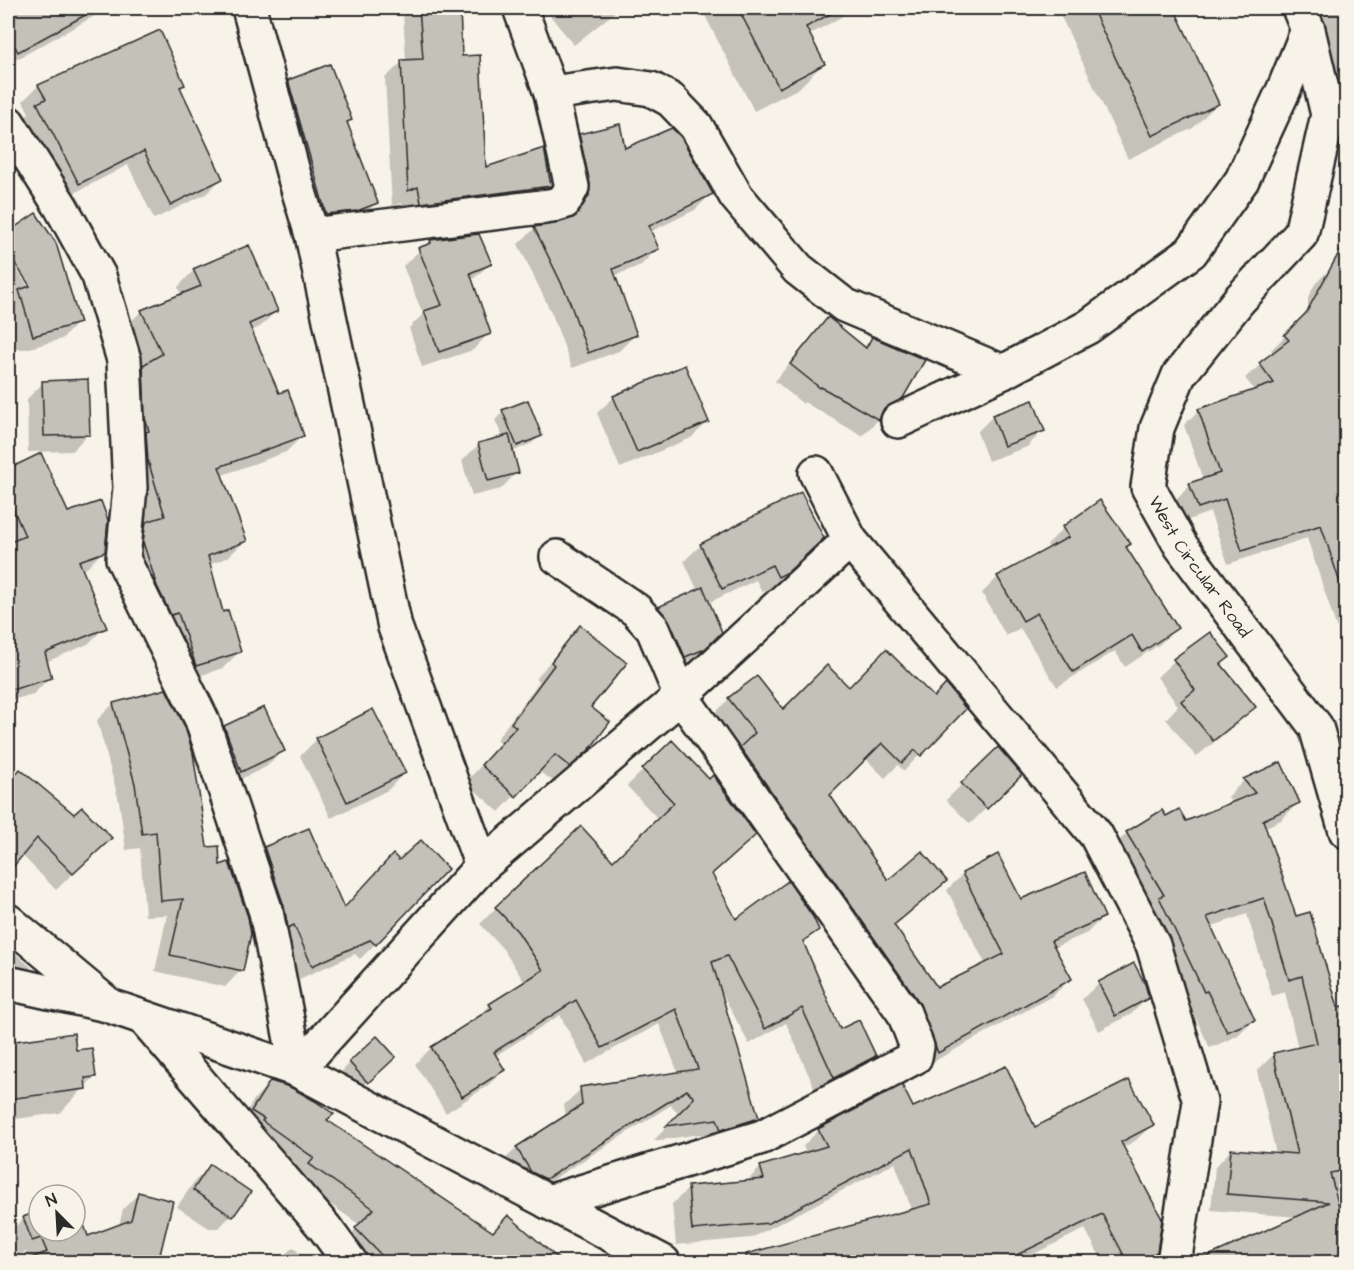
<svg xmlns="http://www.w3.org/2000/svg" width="1354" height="1270" viewBox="0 0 1354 1270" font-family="'Architects Daughter',sans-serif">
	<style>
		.shadow { fill: #0003 }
		.building { fill: #c4c1b9; stroke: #2b2b2b; stroke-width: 1.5 }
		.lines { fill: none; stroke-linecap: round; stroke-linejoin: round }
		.minor-casing { stroke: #2b2b2b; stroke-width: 38 }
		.minor { stroke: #f7f3e8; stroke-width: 33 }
		.labels { text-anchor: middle; stroke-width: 4.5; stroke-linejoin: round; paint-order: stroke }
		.street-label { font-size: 18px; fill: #2b2b2b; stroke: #f7f3e8 }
	</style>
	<rect width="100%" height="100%" fill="#f7f3e8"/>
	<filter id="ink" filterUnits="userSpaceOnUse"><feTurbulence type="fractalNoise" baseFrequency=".0167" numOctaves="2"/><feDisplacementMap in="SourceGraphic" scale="12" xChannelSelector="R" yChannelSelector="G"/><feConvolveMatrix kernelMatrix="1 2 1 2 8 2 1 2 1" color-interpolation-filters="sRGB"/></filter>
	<g filter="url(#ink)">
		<g class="shadow">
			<polygon points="8,8 109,8 8,64"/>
			<polygon points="408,8 458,8 461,58 485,169 551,184 534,200 405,218 402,203 392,206 385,78 402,62 406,61 403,13"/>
			<polygon points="544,8 620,8 574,45"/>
			<polygon points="701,8 850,8 841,17 809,35 823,64 799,88 754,111"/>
			<polygon points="1057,8 1172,8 1217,104 1193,128 1128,159"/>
			<polygon points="1315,8 1346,8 1346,99 1330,101"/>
			<polygon points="159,32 183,85 179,89 221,179 206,194 154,219 128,165 63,199 22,120 29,113 23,101 38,86"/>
			<polygon points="289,82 351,119 346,124 376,202 360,219 310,230 272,98"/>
			<polygon points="580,135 624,150 711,194 695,210 650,232 657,249 641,265 614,276 635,335 619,351 572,368 552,314 518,244 535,228 555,226 568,221 573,214 564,152"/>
			<polygon points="36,215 78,322 62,339 26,349 16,349 8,321 8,303 12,299 8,293 8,256 33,294 35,292 8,250 8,234"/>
			<polygon points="430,241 490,264 471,281 489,333 473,350 422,367 409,328 423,314 403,266"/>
			<polygon points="1332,267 1346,472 1346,642 1342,644 1307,538 1228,564 1210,512 1183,522 1176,499 1190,485 1203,480 1184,425 1199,410 1255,391 1245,378 1274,353 1271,350 1311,310 1308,309 1308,298 1315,284"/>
			<polygon points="194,270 276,311 260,327 251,331 278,395 303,435 286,452 220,476 245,541 228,557 209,565 222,614 239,652 223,668 180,682 130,540 146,523 132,478 127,383 144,366 125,327 142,311 181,295 178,287"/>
			<polygon points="828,319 863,348 872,339 901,397 862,436 804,402 803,404 775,381 812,336"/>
			<polygon points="43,383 88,434 72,451 28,452 27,399"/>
			<polygon points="614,397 708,422 691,438 620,468 597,413"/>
			<polygon points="503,412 540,436 532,443 512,452 517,472 501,489 472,496 462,461 478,445 503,438 495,420"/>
			<polygon points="993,416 1043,430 1027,447 988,461 977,432"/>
			<polygon points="41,455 68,514 103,551 87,568 81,570 105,627 88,644 46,662 50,677 34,694 8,701 8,470"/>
			<polygon points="1063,528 1125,548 1177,627 1160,644 1125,667 1115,651 1057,687 1020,628 1006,636 982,593 998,577 1050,549 1047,545"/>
			<polygon points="701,545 806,554 770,588 762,592 756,580 708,603 704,649 687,665 669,672 643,624 659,608 698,591 684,561"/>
			<polygon points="581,627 589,708 571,766 553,781 538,771 499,812 466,782 501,744 496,740 539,682 536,679 564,644"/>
			<polygon points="1210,634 1220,665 1254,707 1238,723 1196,757 1166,719 1178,706 1157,677 1174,661"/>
			<polygon points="849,689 934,699 964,709 904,771 898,765 885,778 865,758 828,795 888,882 945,881 893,927 937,989 986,965 947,890 963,874 1021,901 1103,917 1087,933 1053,948 1070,979 1054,995 922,1068 725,765 740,750 713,715 729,699 783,711"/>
			<polygon points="113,704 205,848 241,970 225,987 155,971 167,915 145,916 140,848 126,850 119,801 97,720"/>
			<polygon points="373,711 404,773 388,790 331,818 300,756 316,740"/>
			<polygon points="225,727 283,751 266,767 224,787 208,744"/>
			<polygon points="672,742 754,835 711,875 735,921 817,930 803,944 839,1031 874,1056 858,1072 817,1094 786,1023 749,1044 720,989 757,1117 741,1133 704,1145 701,1134 653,1141 679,1115 671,1105 528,1195 500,1164 517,1148 566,1117 564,1105 581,1089 678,1073 659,1024 586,1064 560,1015 495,1056 504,1070 487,1086 446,1113 415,1064 431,1048 474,1022 490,1005 525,983 503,949 480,924 496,908 613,863 659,820 627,786"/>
			<polygon points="998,749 1020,775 970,824 946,800"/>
			<polygon points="21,771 93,854 56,890 21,854 8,868 8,784"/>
			<polygon points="1244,780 1298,803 1281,820 1264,828 1295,918 1337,1009 1346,1007 1346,1187 1333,1191 1346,1242 1299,1217 1211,1210 1215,1167 1231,1150 1276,1154 1257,1071 1274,1054 1298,1049 1285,992 1272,996 1247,914 1210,927 1254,1019 1237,1036 1210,1048 1190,1006 1187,1008 1110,850 1127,833 1166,818 1185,823 1233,804 1228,797"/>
			<polygon points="265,848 344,910 375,944 360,959 355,954 297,980 279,939 250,863"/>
			<polygon points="8,947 31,967 16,982 8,980"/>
			<polygon points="1099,983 1148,998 1131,1014 1099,1031 1082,999"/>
			<polygon points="73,1034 75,1052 95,1076 60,1113 8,1120 8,1043"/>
			<polygon points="350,1063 386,1064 359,1089 342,1071"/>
			<polygon points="271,1082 492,1234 559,1262 359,1262 341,1244 360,1225 295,1180 237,1127 255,1098"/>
			<polygon points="912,1109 1034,1129 1152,1125 1135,1141 1122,1148 1155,1251 1144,1262 1103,1262 1085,1229 1017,1262 751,1262 912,1211 895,1163 751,1238 676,1245 672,1204 689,1188 746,1182 761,1167 806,1153 803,1146 819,1130"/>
			<polygon points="210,1166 235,1211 219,1228 209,1228 177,1207 194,1182"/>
			<polygon points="138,1194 156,1262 29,1262 26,1252 16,1256 9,1233 24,1218 39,1213 39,1231 75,1231 75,1204 87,1238 119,1226 123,1209"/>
			<polygon points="293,1247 308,1262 277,1262"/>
			<polygon points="196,1259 197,1262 181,1262"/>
		</g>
		<g class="building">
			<polygon points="8,8 98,8 18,52 8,34"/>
			<polygon points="419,8 460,8 462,56 480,55 486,167 544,148 551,186 421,203 418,187 408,191 401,60 423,59"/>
			<polygon points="738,8 841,8 806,27 825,64 779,88"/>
			<polygon points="1092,8 1174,8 1219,104 1152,136"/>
			<polygon points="160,30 185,85 180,87 223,179 170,205 144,151 79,184 37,103 46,99 38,85"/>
			<polygon points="330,64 352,120 347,122 378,203 357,211 326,214 288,80"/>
			<polygon points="620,124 625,148 672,128 681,137 713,194 649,226 659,249 613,269 637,335 588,353 568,297 534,227 555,224 576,216 589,196 590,184 579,134"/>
			<polygon points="36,213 56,243 80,323 33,336 19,290 30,286 8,253 8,232"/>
			<polygon points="479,234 492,264 470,273 491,334 439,352 424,311 442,305 418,248 431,243 430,240"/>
			<polygon points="1347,238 1347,585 1341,586 1321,525 1242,551 1225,499 1198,508 1189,483 1220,473 1198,409 1274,383 1259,363 1289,340 1284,335 1306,313"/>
			<polygon points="249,245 278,311 249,324 279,393 288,390 304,436 219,467 247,541 208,556 223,612 228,610 241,652 196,666 178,613 171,615 157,586 143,542 146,522 165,516 148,461 146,432 149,431 145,418 143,365 162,354 141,310 201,286 193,269"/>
			<polygon points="828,317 866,348 872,337 925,360 903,398 883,410 879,420 821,387 820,388 790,364"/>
			<polygon points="685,365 709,422 637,452 613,396"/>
			<polygon points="88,379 90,435 44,436 42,381"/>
			<polygon points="528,400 542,436 517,446 502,410"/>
			<polygon points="1033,400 1045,431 1004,446 992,415"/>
			<polygon points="509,435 519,473 488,481 478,443"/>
			<polygon points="41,453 68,512 101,501 108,520 105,552 79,561 107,628 45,653 52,678 8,691 8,543 25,536 8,497 8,469"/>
			<polygon points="801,492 824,538 788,572 778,577 772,565 722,589 700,544"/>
			<polygon points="1100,500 1131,544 1126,547 1178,628 1142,652 1132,635 1073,672 1037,613 1023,621 997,576 1069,537 1062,527"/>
			<polygon points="703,587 722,632 705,649 685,657 670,622 658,607"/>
			<polygon points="580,625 627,663 591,707 610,722 590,749 570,767 555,755 516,797 481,765 516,727 511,723 554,665 551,662"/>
			<polygon points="1210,632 1230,657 1221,664 1256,707 1213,741 1181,701 1195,690 1173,659"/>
			<polygon points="886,649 934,697 946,684 966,709 921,756 915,750 902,763 882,743 830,795 888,880 922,851 947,881 894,925 937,987 1004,954 962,873 998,854 1021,899 1085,872 1105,917 1051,941 1072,979 938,1053 919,1002 740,747 755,733 728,698 757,676 783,709 827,665 849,687"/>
			<polygon points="166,689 185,727 193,753 207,847 219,846 220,865 229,862 248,917 251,934 243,971 170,955 183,899 161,901 156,832 142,834 135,784 113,703"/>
			<polygon points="264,707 285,751 241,772 224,726"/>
			<polygon points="373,709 406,773 347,802 316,738"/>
			<polygon points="672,740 709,779 713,775 756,835 712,874 736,919 788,881 813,917 819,930 803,941 840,1029 859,1020 876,1056 834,1078 802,1008 765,1029 727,956 712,962 759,1118 721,1130 717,1119 666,1126 694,1098 687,1090 546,1179 531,1172 516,1147 582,1105 580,1087 698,1069 676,1009 602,1048 576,1000 494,1052 505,1070 462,1097 431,1047 492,1008 489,1004 543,970 518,932 495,907 581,826 613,861 674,803 642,769"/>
			<polygon points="998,747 1022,775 987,809 961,783"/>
			<polygon points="1281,762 1300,803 1263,820 1296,916 1310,912 1338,1007 1347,1005 1347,1170 1330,1173 1347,1236 1347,1263 1193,1263 1329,1202 1227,1194 1231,1149 1297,1154 1273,1053 1317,1043 1302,976 1289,980 1264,898 1207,917 1255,1020 1227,1032 1207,991 1204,992 1159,897 1164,895 1126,832 1162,810 1166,816 1179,809 1186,821 1255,793 1243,779"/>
			<polygon points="20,769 74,814 82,807 112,838 73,874 37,838 8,873 8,784"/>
			<polygon points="309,828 344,908 393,854 399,860 421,840 448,869 376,945 370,940 312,966 294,925 288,928 284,906 264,847"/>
			<polygon points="1134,963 1145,984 1149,998 1115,1016 1098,982"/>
			<polygon points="74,1033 76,1050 92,1048 96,1077 85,1078 86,1089 8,1099 8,1042"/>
			<polygon points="377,1036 396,1057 368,1083 349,1062"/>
			<polygon points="1006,1066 1035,1127 1129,1080 1154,1125 1121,1142 1162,1219 1157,1252 1137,1263 1128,1263 1102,1214 1002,1262 747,1263 746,1254 931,1204 912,1148 769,1223 692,1230 688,1186 764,1179 760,1166 827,1146 818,1129 902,1085 913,1107"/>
			<polygon points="270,1081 290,1087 315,1101 334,1114 327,1120 493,1232 508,1215 563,1263 389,1263 355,1228 374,1209 309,1164 314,1158 262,1121 264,1119 251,1111"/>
			<polygon points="210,1164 251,1192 233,1217 193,1190"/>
			<polygon points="138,1192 173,1201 158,1263 26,1263 26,1260 47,1252 41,1238 32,1241 23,1217 39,1211 39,1231 75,1231 75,1200 88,1236 131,1220"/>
		</g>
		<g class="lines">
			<g class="minor-casing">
				<g id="minor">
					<polyline points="249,8 293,172 312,235 395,627 482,866"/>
					<path id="s1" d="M 1299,8 L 1308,30 L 1328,115 L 1301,234 L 1239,300 L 1179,375 L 1157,428 L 1148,487 L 1181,546 L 1316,727 L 1346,831"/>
					<polyline points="551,93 617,84 651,89 671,100 696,126 736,196 798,269 844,305 1003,372"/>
					<polyline points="8,123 61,207 99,276 124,360 130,488 123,559 202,720 266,912 297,1070"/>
					<polyline points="312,235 550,206 564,202 572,187 551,93 520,8"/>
					<polyline points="898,421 1003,372 1088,327 1191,252 1242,180 1284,89 1308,30"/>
					<polyline points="816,473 850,540 1096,835 1153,945 1200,1102 1174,1262"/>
					<polyline points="8,921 104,1001"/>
					<polyline points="8,983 107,1005 297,1070 663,1262"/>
					<polyline points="144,1018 325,1228 350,1262"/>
					<polyline points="297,1070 482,866 681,696 850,540"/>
					<polyline points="548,1202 762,1137 915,1057 917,1047 904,1013 681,696 653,629 636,610 557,557"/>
				</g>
			</g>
			<use href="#minor" class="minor"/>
		</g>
	</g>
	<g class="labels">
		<g class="street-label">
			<text dy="6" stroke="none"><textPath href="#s1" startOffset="632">West Circular Road</textPath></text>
		</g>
	</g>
	<rect width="1354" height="1270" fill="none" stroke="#f7f3e8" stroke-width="30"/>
	<rect x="15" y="15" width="1324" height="1240" fill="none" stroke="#2b2b2b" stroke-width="2" filter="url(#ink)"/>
	<g transform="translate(57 1213) rotate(336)"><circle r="28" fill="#f7f3e8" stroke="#a5a39c" stroke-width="1.5"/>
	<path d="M0-4.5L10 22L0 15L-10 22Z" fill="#2b2b2b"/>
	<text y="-9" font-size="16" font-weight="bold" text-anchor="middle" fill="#2b2b2b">N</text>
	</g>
</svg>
